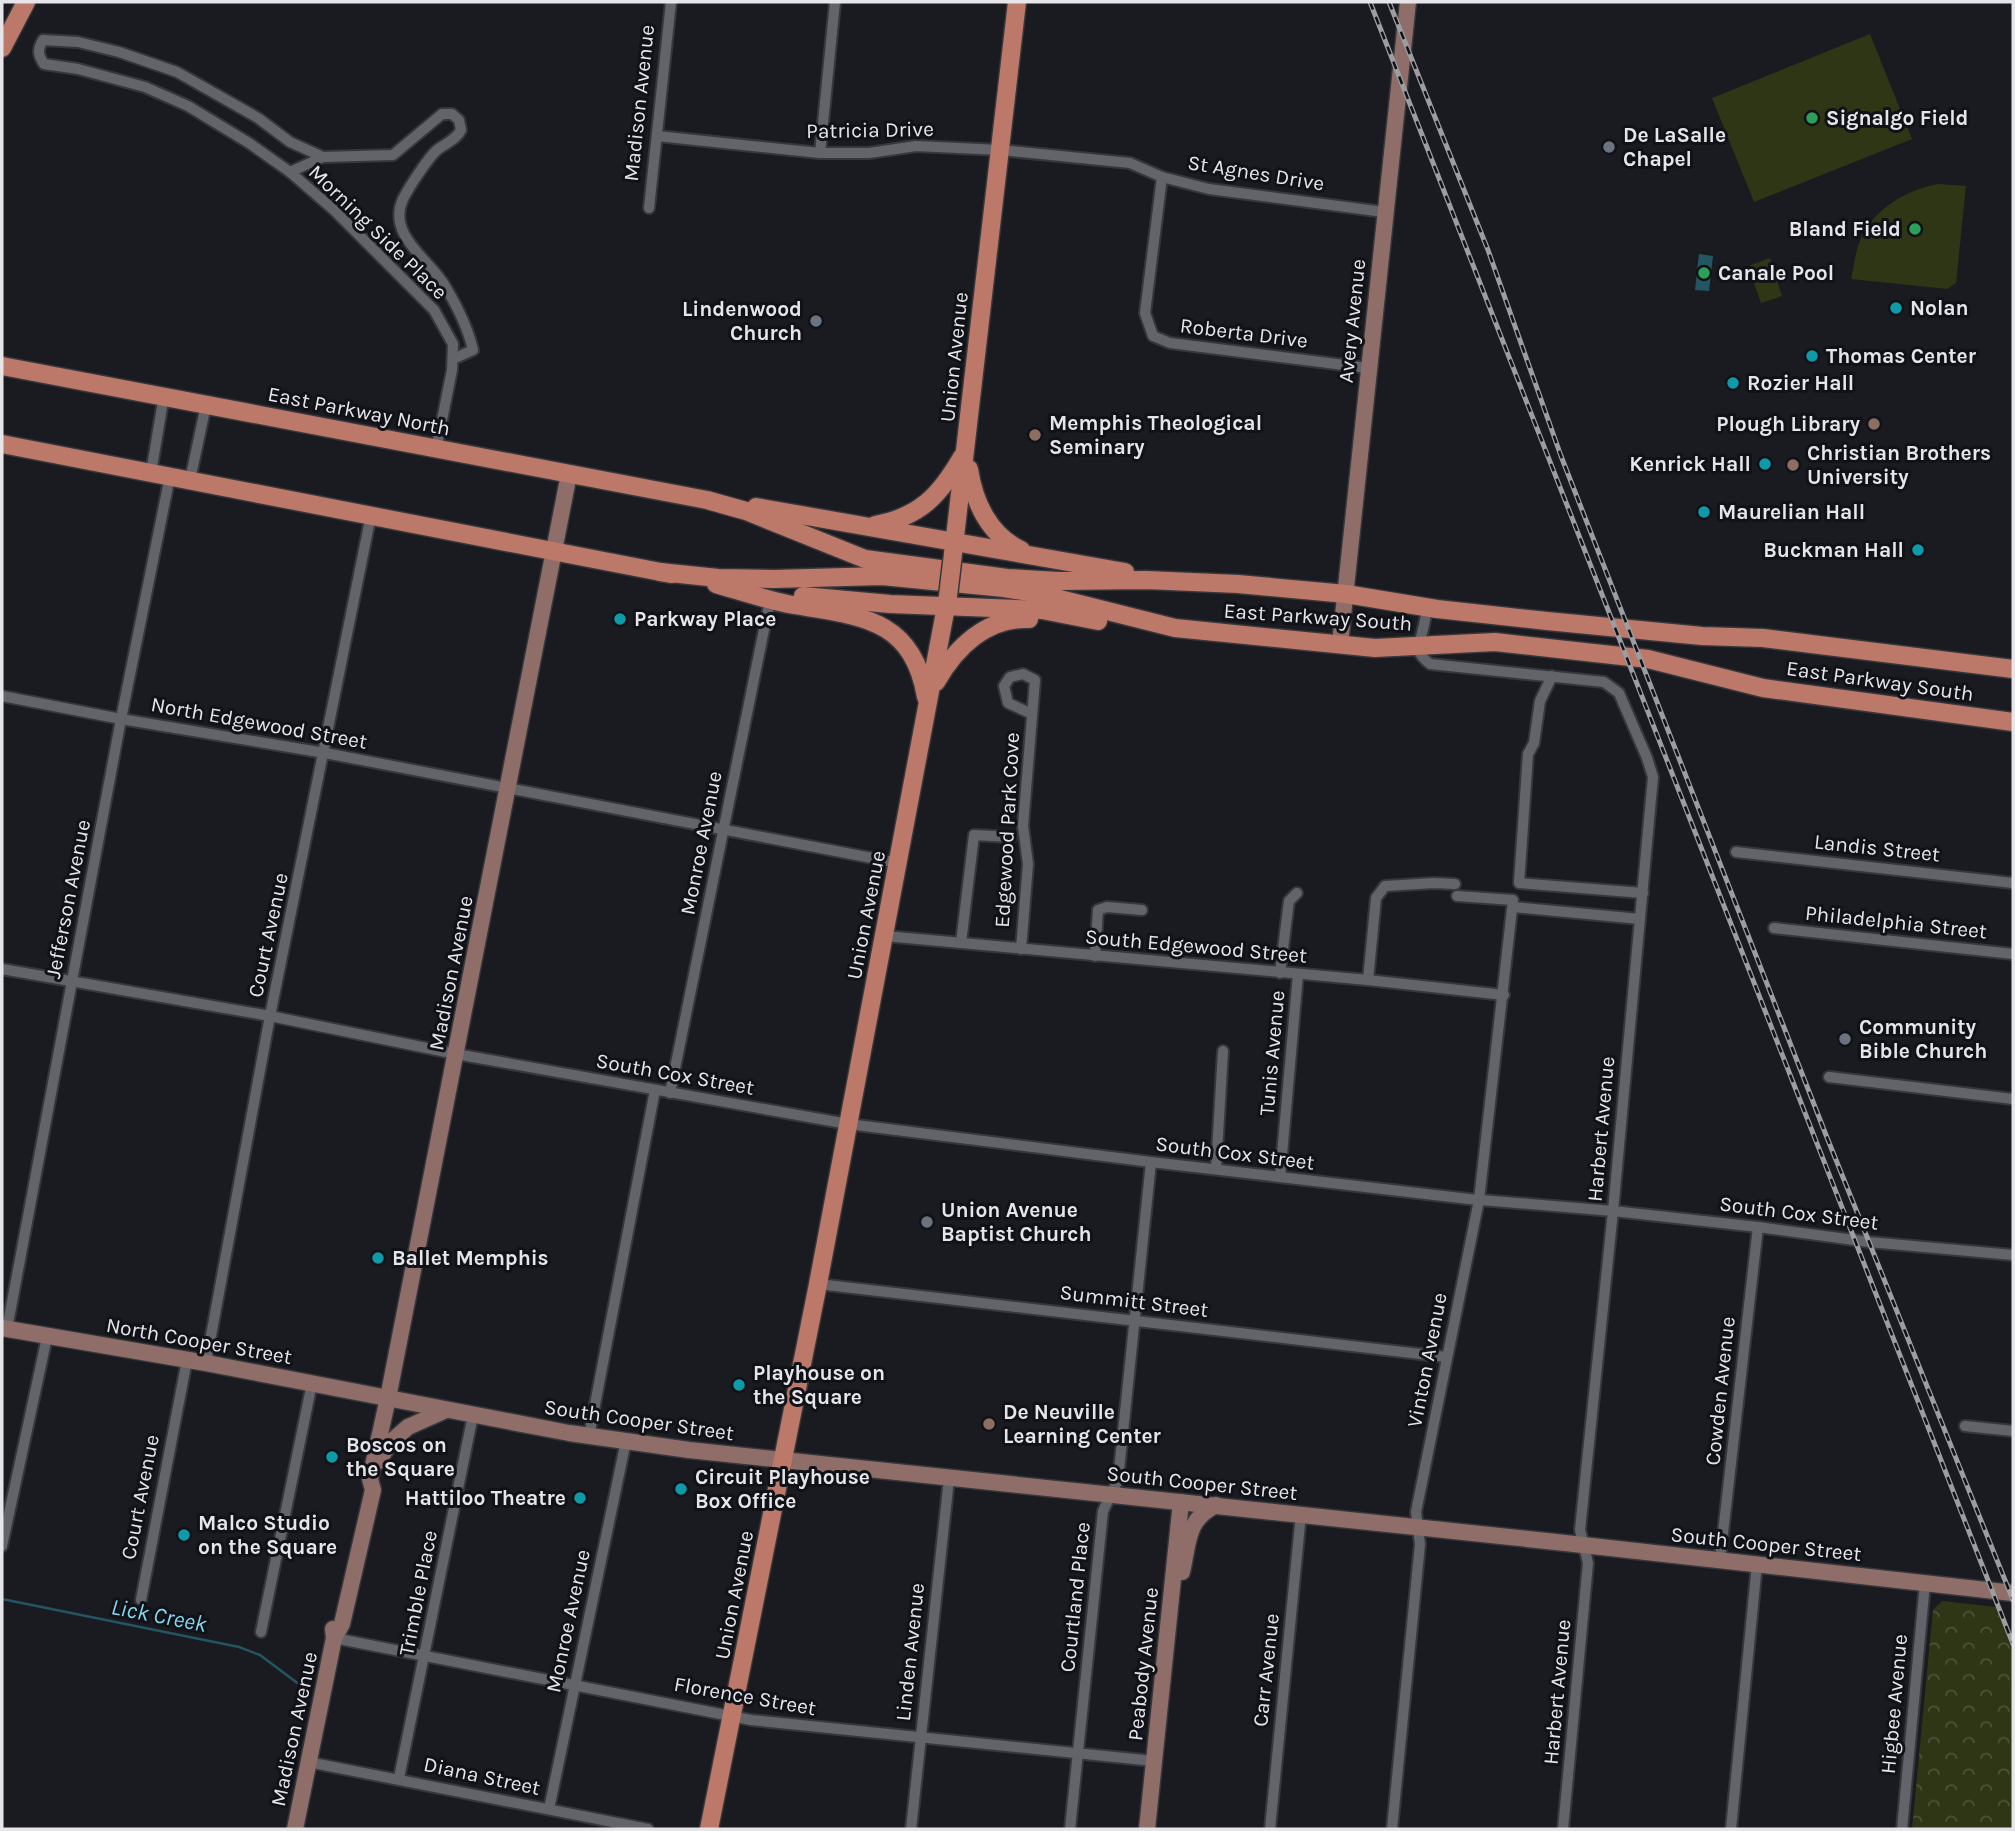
<svg xmlns="http://www.w3.org/2000/svg" width="2015" height="1831" viewBox="0 0 2015 1831" font-family="Karla,sans-serif">
	<style>
		.park { fill: url(#park-crowns) }
		.garden { fill: #2e3615 }
		.water { fill: #235562 }
		.lines { fill: none; stroke-linecap: round; stroke-linejoin: round }
		.stream { stroke: #235562; stroke-width: 2.5 }
		.street-casing { stroke: #37373b; stroke-width: 14 }
		.secondary-casing { stroke: #37373b; stroke-width: 19 }
		.primary-casing { stroke: #37373b; stroke-width: 21 }
		.street { stroke: #63646a; stroke-width: 10 }
		.secondary { stroke: #8f6e69; stroke-width: 16 }
		.primary { stroke: #bc7868; stroke-width: 18 }
		.rail-casing { stroke: #9c9da1; stroke-width: 5 }
		.rail { stroke: #111217; stroke-width: 2.5; stroke-dasharray: 8; stroke-linecap: butt }
		.primary-bridge-casing { stroke: #37373b; stroke-width: 21; stroke-linecap: butt }
		.primary-bridge { stroke: #bc7868; stroke-width: 18 }
		.leisure-dot { fill: #2e9e5b; stroke: #111217; stroke-width: 2.5 }
		.worship-dot { fill: #6b7280; stroke: #111217; stroke-width: 2.5 }
		.culture-dot { fill: #0f9aa8; stroke: #111217; stroke-width: 2.5 }
		.education-dot { fill: #8d6e63; stroke: #111217; stroke-width: 2.5 }
		.labels { text-anchor: middle; stroke-width: 6; stroke-linejoin: round; paint-order: stroke }
		.street-label { font-size: 21px; fill: #e6e6ea; stroke: #111217 }
		.poi-label { font-size: 21px; font-weight: bold; fill: #e6e6ea; stroke: #111217; text-anchor: start }
		.water-label { font-size: 23px; font-style: italic; fill: #84d7ef; stroke: #111217 }
	</style>
	<defs>
		<pattern id="park-crowns" width="20" height="18" patternUnits="userSpaceOnUse" patternTransform="scale(1.75)"><rect width="20" height="18" fill="#2e3615"/><path d="M2 6a3 3 0 1 1 6 0M12 15a3 3 0 1 1 6 0" fill="none" stroke="#4c5337"/></pattern>
	</defs>
	<rect width="100%" height="100%" fill="#1a1b20"/>
	<polygon class="park" points="1942,1601 1996,1607 2013,1651 2013,1829 1912,1829 1933,1610"/>
	<g class="garden">
		<polygon points="1870,34 1912,139 1754,202 1712,98"/>
		<path d="M 1938,184 L 1966,186 L 1956,283 L 1947,289 L 1851,279 C 1854,266 1855,253 1860,241 C 1873,209 1906,190 1938,184 Z"/>
		<polygon points="1770,258 1782,296 1761,303 1748,266"/>
	</g>
	<polygon class="water" points="1699,254 1713,256 1709,291 1695,290"/>
	<g class="lines">
		<polyline class="stream" points="2,1599 239,1647 260,1655 300,1685"/>
		<g class="street-casing">
			<g id="street">
				<polyline points="657,136 820,153 869,153 916,146 1000,150 1130,163 1162,177 1209,189 1384,212"/>
				<polyline points="820,153 835,2"/>
				<path d="M 323,157 L 290,142 L 258,118 L 177,72 L 119,52 L 78,42 L 43,40 C 37,50 38,55 44,64 L 78,69 L 145,87 L 188,106 L 249,143 L 290,172 L 334,210 L 434,310 L 453,344 L 452,370 L 436,450"/>
				<path d="M 290,172 L 323,157 L 393,155 L 442,114 L 452,114 L 459,120 L 461,130 C 456,140 446,143 437,150 C 428,158 409,187 403,199 C 386,235 431,261 445,286 C 457,306 468,328 473,350 L 453,359"/>
				<polyline points="1162,177 1145,313 1153,336 1170,343 1368,368"/>
				<polyline points="649,208 671,2"/>
				<polyline points="151,473 164,395"/>
				<polyline points="190,480 206,405"/>
				<path d="M 1427,607 C 1426,614 1425,622 1423,629 C 1419,648 1413,650 1430,664 L 1604,682 L 1619,693 L 1647,758 L 1653,777 L 1613,1211 L 1580,1530 L 1588,1563 L 1563,1829"/>
				<polyline points="1552,676 1540,701 1534,743 1528,754 1519,883 1643,893"/>
				<polyline points="2,696 121,719 325,753 898,863"/>
				<polyline points="1736,852 2013,883"/>
				<polyline points="1513,907 1640,919"/>
				<polyline points="1774,928 2013,954"/>
				<polyline points="885,936 1368,980 1504,995"/>
				<polyline points="961,943 974,835 1011,837"/>
				<polyline points="1021,949 1028,864 1023,826 1035,680 1023,674 1010,677 1004,686 1008,703 1032,714"/>
				<polyline points="1095,956 1098,910 1107,907 1142,910"/>
				<polyline points="2,969 270,1016 456,1054 848,1124 1151,1162 1469,1199 1613,1211 1758,1227 1869,1242 2013,1255"/>
				<polyline points="1280,973 1289,901 1297,893"/>
				<polyline points="1368,980 1376,898 1385,886 1434,883 1455,884"/>
				<polyline points="1829,1077 2013,1099"/>
				<polyline points="670,1093 770,600"/>
				<polyline points="1216,1169 1223,1051"/>
				<polyline points="1280,1177 1298,974"/>
				<polyline points="818,1284 1446,1357"/>
				<polyline points="7,1329 121,719 170,476"/>
				<polyline points="206,1363 270,1016 371,515"/>
				<polyline points="1965,1426 2013,1431"/>
				<polyline points="589,1436 655,1090"/>
				<polyline points="2,1546 47,1337"/>
				<polyline points="1720,1559 1758,1227"/>
				<polyline points="141,1600 187,1360"/>
				<polyline points="261,1632 312,1383"/>
				<polyline points="334,1638 751,1720 1154,1761"/>
				<polyline points="308,1762 648,1829"/>
				<polyline points="399,1778 473,1415"/>
				<polyline points="549,1809 626,1441"/>
				<polyline points="911,1829 949,1479"/>
				<polyline points="1070,1829 1103,1511 1118,1480 1151,1162"/>
				<polyline points="1270,1829 1301,1514"/>
				<polyline points="1392,1829 1420,1544 1416,1512 1479,1200 1513,900 1457,896"/>
				<polyline points="1731,1829 1757,1564"/>
				<polyline points="1902,1829 1925,1583"/>
			</g>
		</g>
		<g class="secondary-casing">
			<g id="secondary">
				<polyline points="1340,644 1408,2"/>
				<polyline points="2,1328 206,1363 569,1433 689,1450 1556,1542 2013,1593"/>
				<polyline points="377,1462 392,1441 408,1427 446,1410"/>
				<path d="M 1182,1572 C 1189,1542 1186,1520 1216,1505"/>
				<polyline points="334,1638 342,1624 373,1490 370,1479 388,1398 569,474"/>
				<polyline points="295,1829 334,1638 333,1629"/>
				<polyline points="1147,1829 1181,1502"/>
			</g>
		</g>
		<g class="primary-casing">
			<g id="primary">
				<polyline points="2,48 26,2"/>
				<polyline points="2,366 707,500 746,511 865,559 1007,578 1059,581 1146,580 1238,584 1346,594 1437,609 1547,621 1702,636 1763,638 2013,669"/>
				<polyline points="2,444 671,574"/>
				<path d="M 969,469 C 974,502 989,535 1021,550"/>
				<polyline points="756,507 1125,572"/>
				<path d="M 875,525 C 920,517 940,495 962,457"/>
				<polyline points="953,554 1017,2"/>
				<polyline points="660,572 718,578 774,579 882,576 1004,588 1040,594 1175,628 1375,648 1495,642 1648,659 1763,688 2013,722"/>
				<path d="M 716,584 C 740,591 764,599 788,604 C 856,616 912,615 926,697"/>
				<polyline points="803,596 890,604 1042,610 1098,621"/>
				<path d="M 936,682 C 956,647 987,617 1029,619"/>
				<polyline points="709,1829 818,1284 948,596"/>
			</g>
		</g>
		<use href="#street" class="street"/>
		<use href="#secondary" class="secondary"/>
		<use href="#primary" class="primary"/>
		<g class="rail-casing">
			<g id="rail">
				<polyline points="1370,2 2013,1644"/>
				<polyline points="1389,2 1488,250 1561,456 1826,1135 2013,1600"/>
			</g>
		</g>
		<use href="#rail" class="rail"/>
		<g class="primary-bridge-casing">
			<polyline id="primary-bridge" points="948,596 953,554"/>
		</g>
		<use href="#primary-bridge" class="primary-bridge"/>
	</g>
	<g class="leisure-dot">
		<circle cx="1812" cy="118" r="7"/>
		<circle cx="1915" cy="229" r="7"/>
		<circle cx="1704" cy="273" r="7"/>
	</g>
	<g class="worship-dot">
		<circle cx="1609" cy="147" r="7"/>
		<circle cx="816" cy="321" r="7"/>
		<circle cx="1845" cy="1039" r="7"/>
		<circle cx="927" cy="1222" r="7"/>
	</g>
	<g class="culture-dot">
		<circle cx="1896" cy="308" r="7"/>
		<circle cx="1812" cy="356" r="7"/>
		<circle cx="1733" cy="383" r="7"/>
		<circle cx="1765" cy="464" r="7"/>
		<circle cx="1704" cy="512" r="7"/>
		<circle cx="1918" cy="550" r="7"/>
		<circle cx="620" cy="619" r="7"/>
		<circle cx="378" cy="1258" r="7"/>
		<circle cx="739" cy="1385" r="7"/>
		<circle cx="332" cy="1457" r="7"/>
		<circle cx="681" cy="1489" r="7"/>
		<circle cx="580" cy="1498" r="7"/>
		<circle cx="184" cy="1535" r="7"/>
	</g>
	<g class="education-dot">
		<circle cx="1874" cy="424" r="7"/>
		<circle cx="1035" cy="435" r="7"/>
		<circle cx="1793" cy="465" r="7"/>
		<circle cx="989" cy="1424" r="7"/>
	</g>
	<g class="labels">
		<g class="street-label">
			<text transform="translate(639 103) rotate(-84)" y="7">Madison Avenue</text>
			<text transform="translate(870 130) rotate(-1)" y="7">Patricia Drive</text>
			<text transform="translate(1256 173) rotate(9)" y="7">St Agnes Drive</text>
			<text transform="translate(378 232) rotate(44)" y="7">Morning Side Place</text>
			<text transform="translate(1352 321) rotate(-84)" y="7">Avery Avenue</text>
			<text transform="translate(1244 333) rotate(7)" y="7">Roberta Drive</text>
			<text transform="translate(954 357) rotate(-84)" y="7">Union Avenue</text>
			<text transform="translate(359 411) rotate(11)" y="7">East Parkway North</text>
			<text transform="translate(1318 617) rotate(4)" y="7">East Parkway South</text>
			<text transform="translate(1880 681) rotate(8)" y="7">East Parkway South</text>
			<text transform="translate(259 723) rotate(10)" y="7">North Edgewood Street</text>
			<text transform="translate(1007 830) rotate(-87)" y="7">Edgewood Park Cove</text>
			<text transform="translate(701 843) rotate(-79)" y="7">Monroe Avenue</text>
			<text transform="translate(1877 848) rotate(6)" y="7">Landis Street</text>
			<text transform="translate(68 899) rotate(-79)" y="7">Jefferson Avenue</text>
			<text transform="translate(866 915) rotate(-79)" y="7">Union Avenue</text>
			<text transform="translate(1896 922) rotate(6)" y="7">Philadelphia Street</text>
			<text transform="translate(268 935) rotate(-78)" y="7">Court Avenue</text>
			<text transform="translate(1196 946) rotate(5)" y="7">South Edgewood Street</text>
			<text transform="translate(451 973) rotate(-79)" y="7">Madison Avenue</text>
			<text transform="translate(1272 1053) rotate(-85)" y="7">Tunis Avenue</text>
			<text transform="translate(675 1074) rotate(10)" y="7">South Cox Street</text>
			<text transform="translate(1601 1129) rotate(-85)" y="7">Harbert Avenue</text>
			<text transform="translate(1235 1153) rotate(7)" y="7">South Cox Street</text>
			<text transform="translate(1799 1213) rotate(7)" y="7">South Cox Street</text>
			<text transform="translate(1134 1301) rotate(7)" y="7">Summitt Street</text>
			<text transform="translate(199 1341) rotate(10)" y="7">North Cooper Street</text>
			<text transform="translate(1427 1360) rotate(-79)" y="7">Vinton Avenue</text>
			<text transform="translate(1720 1391) rotate(-84)" y="7">Cowden Avenue</text>
			<text transform="translate(639 1420) rotate(8)" y="7">South Cooper Street</text>
			<text transform="translate(1202 1483) rotate(6)" y="7">South Cooper Street</text>
			<text transform="translate(140 1497) rotate(-79)" y="7">Court Avenue</text>
			<text transform="translate(1766 1544) rotate(6)" y="7">South Cooper Street</text>
			<text transform="translate(418 1593) rotate(-79)" y="7">Trimble Place</text>
			<text transform="translate(734 1595) rotate(-79)" y="7">Union Avenue</text>
			<text transform="translate(1075 1597) rotate(-84)" y="7">Courtland Place</text>
			<text transform="translate(568 1621) rotate(-78)" y="7">Monroe Avenue</text>
			<text transform="translate(910 1652) rotate(-84)" y="7">Linden Avenue</text>
			<text transform="translate(1143 1664) rotate(-84)" y="7">Peabody Avenue</text>
			<text transform="translate(1266 1670) rotate(-84)" y="7">Carr Avenue</text>
			<text transform="translate(1557 1692) rotate(-85)" y="7">Harbert Avenue</text>
			<text transform="translate(745 1696) rotate(10)" y="7">Florence Street</text>
			<text transform="translate(1894 1704) rotate(-85)" y="7">Higbee Avenue</text>
			<text transform="translate(294 1729) rotate(-78)" y="7">Madison Avenue</text>
			<text transform="translate(482 1776) rotate(12)" y="7">Diana Street</text>
		</g>
		<g class="poi-label">
			<text x="1826" y="125">Signalgo Field</text>
			<text x="1623" y="142">De LaSalle<tspan x="1623" dy="24">Chapel</tspan></text>
			<text x="1901" y="236" text-anchor="end">Bland Field</text>
			<text x="1718" y="280">Canale Pool</text>
			<text x="1910" y="315">Nolan</text>
			<text x="802" y="316" text-anchor="end">Lindenwood<tspan x="802" dy="24">Church</tspan></text>
			<text x="1826" y="363">Thomas Center</text>
			<text x="1747" y="390">Rozier Hall</text>
			<text x="1049" y="430">Memphis Theological<tspan x="1049" dy="24">Seminary</tspan></text>
			<text x="1860" y="431" text-anchor="end">Plough Library</text>
			<text x="1807" y="460">Christian Brothers<tspan x="1807" dy="24">University</tspan></text>
			<text x="1751" y="471" text-anchor="end">Kenrick Hall</text>
			<text x="1718" y="519">Maurelian Hall</text>
			<text x="1904" y="557" text-anchor="end">Buckman Hall</text>
			<text x="634" y="626">Parkway Place</text>
			<text x="1859" y="1034">Community<tspan x="1859" dy="24">Bible Church</tspan></text>
			<text x="941" y="1217">Union Avenue<tspan x="941" dy="24">Baptist Church</tspan></text>
			<text x="392" y="1265">Ballet Memphis</text>
			<text x="753" y="1380">Playhouse on<tspan x="753" dy="24">the Square</tspan></text>
			<text x="1003" y="1419">De Neuville<tspan x="1003" dy="24">Learning Center</tspan></text>
			<text x="346" y="1452">Boscos on<tspan x="346" dy="24">the Square</tspan></text>
			<text x="695" y="1484">Circuit Playhouse<tspan x="695" dy="24">Box Office</tspan></text>
			<text x="566" y="1505" text-anchor="end">Hattiloo Theatre</text>
			<text x="198" y="1530">Malco Studio<tspan x="198" dy="24">on the Square</tspan></text>
		</g>
		<g class="water-label">
			<text transform="translate(159 1615) rotate(11)" y="8">Lick Creek</text>
		</g>
	</g>
	<rect width="2015" height="1831" fill="none" stroke="#e6e6ea" stroke-width="7"/>
</svg>
